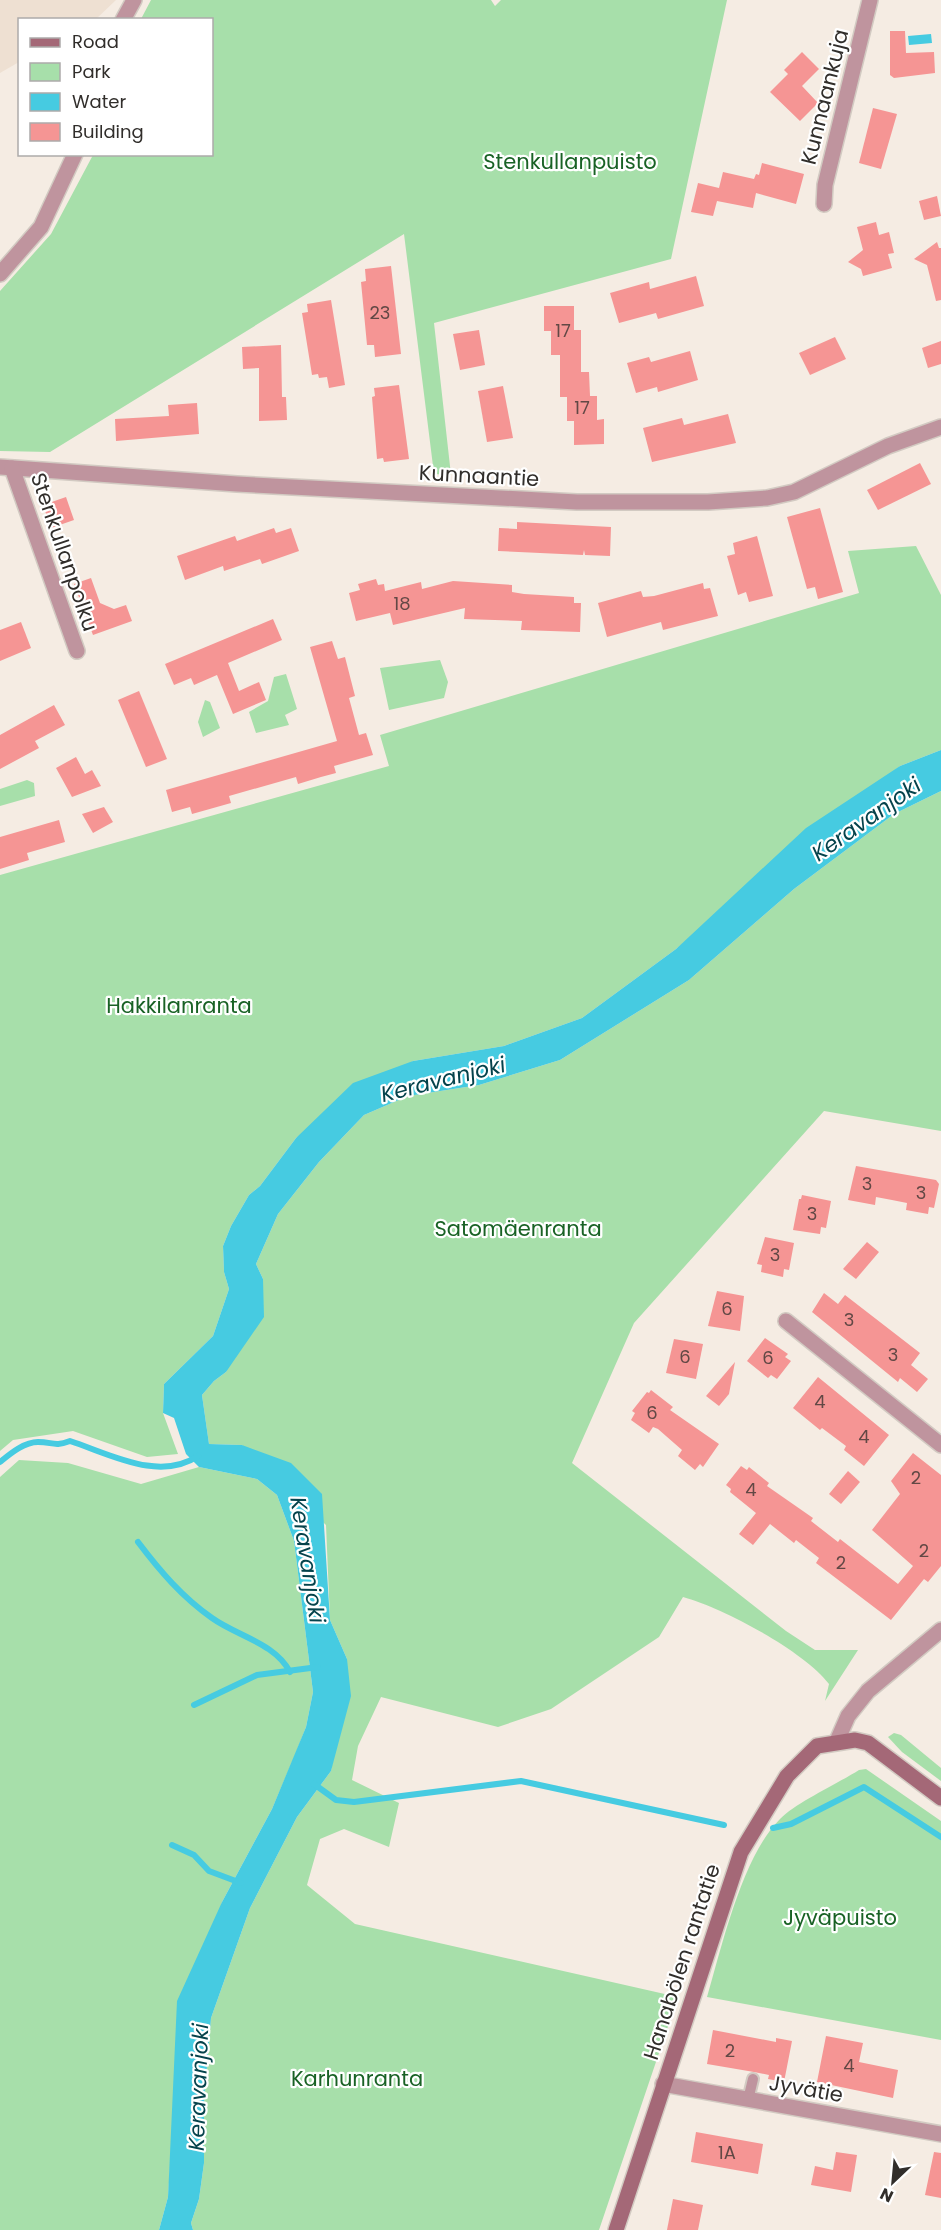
<svg xmlns="http://www.w3.org/2000/svg" width="941" height="2230" viewBox="0 0 941 2230" font-family="Poppins,sans-serif">
	<style>
		.built { fill: #eee0d2 }
		.green { fill: #a7dfaa }
		.water { fill: #46cbe1 }
		.lines { fill: none; stroke-linecap: round; stroke-linejoin: round }
		.stream { stroke: #46cbe1; stroke-width: 6 }
		.building { fill: #f59594 }
		.lane-casing { stroke: #d2cac2; stroke-width: 14 }
		.street-casing { stroke: #d2cac2; stroke-width: 18 }
		.secondary-casing { stroke: #d2cac2; stroke-width: 18 }
		.lane { stroke: #bf949e; stroke-width: 10 }
		.street { stroke: #bf949e; stroke-width: 15 }
		.secondary { stroke: #a46877; stroke-width: 15 }
		.labels { text-anchor: middle; stroke-width: 4.5; stroke-linejoin: round; paint-order: stroke }
		.number-label { font-size: 18px; fill: #624845 }
		.street-label { font-size: 21px; fill: #312e2b; stroke: #fff }
		.park-label { font-size: 21px; fill: #196225; stroke: #fff }
		.water-label { font-size: 22px; font-style: italic; fill: #05434c; stroke: #fff }
	</style>
	<rect width="100%" height="100%" fill="#f5ece3"/>
	<polygon class="built" points="0,0 116,0 96,19 20,20 19,62 0,73"/>
	<g class="green">
		<polygon points="151,0 491,0 495,6 501,0 727,0 671,259 434,323 451,475 434,474 404,234 50,452 0,451 0,291 51,234 93,155 212,154 212,20 141,19"/>
		<polygon points="916,546 941,595 941,750 900,766 676,949 582,1018 504,1046 413,1061 296,1138 260,1186 249,1195 231,1226 223,1246 224,1272 229,1289 213,1336 164,1384 163,1413 178,1454 147,1457 73,1431 13,1440 0,1451 0,875 389,766 380,735 859,593 848,551"/>
		<polygon points="440,660 448,682 444,698 389,710 380,668"/>
		<polygon points="286,674 297,709 285,715 289,725 256,733 249,712 268,701 274,677"/>
		<polygon points="205,700 210,702 220,728 203,737 198,722"/>
		<polygon points="27,780 34,783 35,796 0,806 0,789"/>
		<path d="M 941,791 L 941,1131 L 824,1111 L 634,1323 L 572,1463 L 786,1631 L 815,1650 L 858,1650 L 825,1701 L 829,1684 C 804,1651 723,1608 683,1597 L 659,1637 L 551,1709 L 498,1727 L 381,1697 L 358,1746 L 352,1780 L 399,1803 L 389,1847 L 344,1829 L 320,1839 L 307,1885 L 355,1924 L 678,1997 L 599,2230 L 193,2230 L 191,2223 L 199,2199 L 204,2163 L 204,2102 L 211,2018 L 250,1908 L 297,1817 L 331,1771 L 347,1659 L 330,1620 L 326,1525 L 242,1445 L 209,1444 L 202,1395 L 214,1381 L 226,1372 L 263,1279 L 256,1264 L 278,1214 L 319,1162 L 364,1115 L 408,1096 L 479,1085 L 560,1060 L 689,980 L 794,889 L 894,814 Z"/>
		<polygon points="19,1460 68,1463 141,1484 199,1467 257,1479 277,1495 294,1541 313,1692 306,1727 295,1755 272,1809 222,1902 173,2123 168,2197 159,2230 0,2230 0,1477"/>
		<polygon points="894,1733 901,1735 941,1768 941,1781 902,1752 888,1737"/>
		<path d="M 866,1769 L 941,1821 L 941,2040 L 707,1997 C 722,1946 742,1857 780,1819 C 797,1802 837,1784 859,1770 Z"/>
	</g>
	<g class="water">
		<polygon points="931,34 932,43 909,45 908,36"/>
		<polygon points="941,750 941,791 894,814 794,889 689,980 560,1060 479,1085 408,1096 364,1115 319,1162 278,1214 256,1264 263,1279 264,1317 226,1372 214,1381 202,1395 209,1444 242,1445 291,1463 322,1494 330,1620 347,1659 351,1696 331,1771 297,1817 250,1908 211,2018 204,2102 204,2163 199,2199 191,2223 193,2230 159,2230 168,2197 177,2001 222,1902 272,1809 306,1727 313,1692 294,1541 277,1495 257,1479 199,1467 186,1454 174,1418 163,1413 164,1384 213,1336 229,1289 224,1272 223,1246 231,1226 249,1195 260,1186 296,1138 353,1083 413,1061 504,1046 582,1018 676,949 806,828 900,766"/>
	</g>
	<g class="lines">
		<g class="stream">
			<path d="M 0,1462 C 10,1454 24,1442 38,1442 C 53,1442 54,1447 70,1441 C 110,1454 159,1482 198,1456"/>
			<path d="M 138,1542 C 160,1571 182,1597 212,1618 C 237,1636 275,1643 290,1672"/>
			<polyline points="194,1705 257,1675 318,1667"/>
			<polyline points="314,1784 336,1800 354,1802 521,1781 724,1825"/>
			<polyline points="773,1828 791,1824 864,1787 941,1837"/>
			<polyline points="172,1845 194,1855 209,1871 241,1883"/>
		</g>
	</g>
	<g class="building">
		<polygon points="890,31 905,31 906,53 934,52 935,73 894,78 890,75"/>
		<polygon points="802,52 819,69 802,86 818,103 800,121 770,92 788,74 784,70"/>
		<polygon points="873,108 897,114 881,169 859,163"/>
		<polygon points="762,163 804,174 796,204 756,193 753,208 717,201 713,216 691,212 698,183 719,188 723,172 754,179 756,174 759,175"/>
		<polygon points="937,196 941,216 924,220 919,201"/>
		<polygon points="876,222 879,235 889,232 894,253 888,254 892,268 863,276 861,269 848,262 863,250 857,227"/>
		<polygon points="937,242 939,248 941,248 941,300 936,301 927,265 914,259"/>
		<polygon points="391,266 401,354 375,357 374,345 367,345 361,282 366,281 365,269"/>
		<polygon points="696,276 704,306 658,319 656,313 619,323 610,293 649,282 650,289"/>
		<polygon points="331,300 345,385 329,388 327,377 319,378 318,374 312,375 302,313 308,312 307,304"/>
		<polygon points="544,306 574,306 574,330 581,330 581,372 589,372 590,396 597,396 597,420 604,419 604,444 574,445 574,421 567,421 567,397 560,397 560,355 551,355 551,331 544,331"/>
		<polygon points="479,330 485,365 460,370 453,334"/>
		<polygon points="835,337 846,359 810,375 799,353"/>
		<polygon points="941,341 941,364 928,368 922,348"/>
		<polygon points="281,345 282,397 286,397 287,420 259,421 259,368 243,369 242,347"/>
		<polygon points="690,351 698,380 658,392 657,387 636,393 627,363 649,357 651,362"/>
		<polygon points="399,385 409,459 384,462 383,458 377,459 372,397 375,396 374,388"/>
		<polygon points="503,386 513,438 487,442 478,391"/>
		<polygon points="197,403 199,434 116,441 115,419 169,416 168,405"/>
		<polygon points="728,414 736,443 652,462 643,428 682,418 684,425"/>
		<polygon points="920,463 931,484 878,510 867,490"/>
		<polygon points="66,497 74,520 51,528 43,505"/>
		<polygon points="820,508 843,592 818,599 815,587 807,589 787,517"/>
		<polygon points="517,522 611,527 610,556 585,555 584,550 583,555 498,551 499,528 517,529"/>
		<polygon points="274,528 276,533 291,528 299,551 262,564 260,559 224,571 223,566 185,580 177,556 235,536 237,541"/>
		<polygon points="757,536 773,596 749,602 746,592 738,595 727,556 735,554 733,543"/>
		<polygon points="91,578 100,603 114,609 126,605 132,621 93,635 74,584"/>
		<polygon points="376,579 378,585 384,584 385,591 421,582 422,589 453,581 512,585 512,592 524,594 574,597 574,603 581,603 580,632 521,630 522,621 464,619 465,608 393,625 390,613 356,621 349,593 360,590 358,584"/>
		<polygon points="703,583 704,589 710,588 718,616 663,630 661,622 607,637 598,603 641,591 643,597 654,596"/>
		<polygon points="273,619 282,640 228,663 239,691 259,682 266,700 233,714 217,675 194,685 191,678 174,685 165,664"/>
		<polygon points="21,622 31,648 0,661 0,630"/>
		<polygon points="332,641 338,659 345,657 355,696 349,698 359,735 366,733 373,755 334,766 336,773 321,777 298,784 296,777 229,796 231,803 192,814 190,807 172,812 166,790 337,741 310,647"/>
		<polygon points="139,691 167,759 146,767 118,700"/>
		<polygon points="54,705 65,725 35,741 39,748 0,769 0,735"/>
		<polygon points="76,757 85,774 92,770 101,786 72,797 56,768"/>
		<polygon points="104,807 113,822 93,833 82,814"/>
		<polygon points="59,820 65,842 27,853 29,860 0,869 0,837"/>
		<polygon points="856,1166 936,1180 939,1184 934,1208 929,1207 928,1214 906,1210 907,1203 892,1200 876,1197 875,1205 848,1200"/>
		<polygon points="802,1195 831,1201 826,1228 821,1227 820,1234 793,1230 799,1199 801,1199"/>
		<polygon points="765,1237 794,1243 789,1270 784,1269 783,1277 761,1272 762,1265 757,1264"/>
		<polygon points="867,1242 879,1252 856,1279 843,1269"/>
		<polygon points="717,1291 744,1296 740,1331 708,1326"/>
		<polygon points="824,1293 838,1304 845,1295 920,1353 911,1365 928,1379 917,1392 900,1378 898,1382 812,1312"/>
		<polygon points="765,1338 788,1354 785,1357 791,1361 777,1379 771,1375 768,1378 747,1361"/>
		<polygon points="674,1339 703,1344 696,1379 666,1373"/>
		<polygon points="735,1362 729,1394 719,1406 706,1396"/>
		<polygon points="818,1377 889,1435 864,1466 844,1450 846,1446 822,1428 820,1430 793,1408"/>
		<polygon points="651,1390 673,1407 670,1410 719,1444 703,1467 700,1464 695,1470 678,1456 682,1450 658,1429 653,1427 649,1433 631,1420 635,1413 632,1411 647,1392 649,1393"/>
		<polygon points="913,1453 941,1475 941,1566 928,1582 924,1579 891,1620 816,1563 819,1558 796,1540 794,1543 770,1524 753,1545 739,1534 756,1513 730,1492 731,1489 726,1485 741,1466 747,1470 749,1467 769,1483 767,1486 813,1518 811,1521 838,1542 840,1539 898,1584 913,1566 872,1530 900,1494 891,1481"/>
		<polygon points="848,1471 860,1482 841,1504 829,1494"/>
		<polygon points="713,2030 776,2042 776,2038 792,2041 784,2082 768,2079 769,2075 754,2072 707,2064"/>
		<polygon points="826,2036 863,2043 859,2062 898,2070 893,2098 817,2082"/>
		<polygon points="696,2132 763,2144 758,2174 691,2162"/>
		<polygon points="836,2152 857,2155 851,2192 811,2185 815,2166 833,2170"/>
		<polygon points="934,2152 941,2153 941,2198 925,2195"/>
		<polygon points="673,2199 703,2205 698,2230 667,2230"/>
	</g>
	<g class="lines">
		<g class="lane-casing">
			<polyline id="lane" points="748,2100 753,2079"/>
		</g>
		<g class="street-casing">
			<g id="street">
				<polyline points="123,20 134,0"/>
				<polyline points="824,204 825,185 870,0"/>
				<polyline points="0,274 41,227 75,154"/>
				<polyline points="0,467 237,484 577,502 708,502 767,498 794,492 888,446 941,427"/>
				<polyline points="12,468 77,651"/>
				<polyline points="786,1321 941,1445"/>
				<polyline points="837,1741 848,1716 868,1691 941,1630"/>
				<polyline points="663,2084 941,2134"/>
			</g>
		</g>
		<g class="secondary-casing">
			<polyline id="secondary" points="616,2230 741,1852 787,1776 817,1746 855,1740 868,1743 941,1798"/>
		</g>
		<use href="#lane" class="lane"/>
		<use href="#street" class="street"/>
		<use href="#secondary" class="secondary"/>
	</g>
	<g class="labels">
		<g class="number-label">
			<text x="380" y="319">23</text>
			<text x="563" y="337">17</text>
			<text x="582" y="414">17</text>
			<text x="402" y="610">18</text>
			<text x="867" y="1190">3</text>
			<text x="921" y="1199">3</text>
			<text x="812" y="1220">3</text>
			<text x="775" y="1261">3</text>
			<text x="727" y="1315">6</text>
			<text x="849" y="1326">3</text>
			<text x="893" y="1361">3</text>
			<text x="685" y="1363">6</text>
			<text x="768" y="1364">6</text>
			<text x="820" y="1408">4</text>
			<text x="652" y="1419">6</text>
			<text x="864" y="1443">4</text>
			<text x="916" y="1484">2</text>
			<text x="751" y="1496">4</text>
			<text x="924" y="1557">2</text>
			<text x="841" y="1569">2</text>
			<text x="730" y="2057">2</text>
			<text x="849" y="2072">4</text>
			<text x="727" y="2159">1A</text>
		</g>
		<g class="street-label">
			<text transform="translate(825 97) rotate(-76)" y="7">Kunnaankuja</text>
			<text transform="translate(479 476) rotate(3)" y="7">Kunnaantie</text>
			<text transform="translate(64 552) rotate(71)" y="7">Stenkullanpolku</text>
			<text transform="translate(682 1962) rotate(-72)" y="7">Hanabölen rantatie</text>
			<text transform="translate(806 2089) rotate(10)" y="7">Jyvätie</text>
		</g>
		<g class="park-label">
			<text x="570" y="169">Stenkullanpuisto</text>
			<text x="179" y="1013">Hakkilanranta</text>
			<text x="518" y="1236">Satomäenranta</text>
			<text x="840" y="1925">Jyväpuisto</text>
			<text x="357" y="2086">Karhunranta</text>
		</g>
		<g class="water-label">
			<text transform="translate(866 819) rotate(-35)" y="8">Keravanjoki</text>
			<text transform="translate(443 1079) rotate(-14)" y="8">Keravanjoki</text>
			<text transform="translate(308 1560) rotate(81)" y="8">Keravanjoki</text>
			<text transform="translate(198 2087) rotate(-88)" y="8">Keravanjoki</text>
		</g>
	</g>
	<rect x="18" y="18" width="195" height="138" fill="#ffffff" stroke="#adabaa" stroke-width="1.5"/>
	<rect x="30" y="38" width="30" height="9" fill="#a46877" stroke="#adabaa" stroke-width="1.5"/>
	<text x="72" y="48" font-size="18" fill="#312e2b">Road</text>
	<rect x="30" y="63" width="30" height="18" fill="#a7dfaa" stroke="#adabaa" stroke-width="1.5"/>
	<text x="72" y="78" font-size="18" fill="#312e2b">Park</text>
	<rect x="30" y="93" width="30" height="18" fill="#46cbe1" stroke="#adabaa" stroke-width="1.5"/>
	<text x="72" y="108" font-size="18" fill="#312e2b">Water</text>
	<rect x="30" y="123" width="30" height="18" fill="#f59594" stroke="#adabaa" stroke-width="1.5"/>
	<text x="72" y="138" font-size="18" fill="#312e2b">Building</text>
	<g transform="translate(893 2182) rotate(206)" stroke="#ffffff" stroke-width="4.5" paint-order="stroke">
	<path d="M0-4.5L10 22L0 15L-10 22Z" fill="#312e2b"/>
	<text y="-9" font-size="16" font-weight="bold" text-anchor="middle" fill="#312e2b">N</text>
	</g>
</svg>
